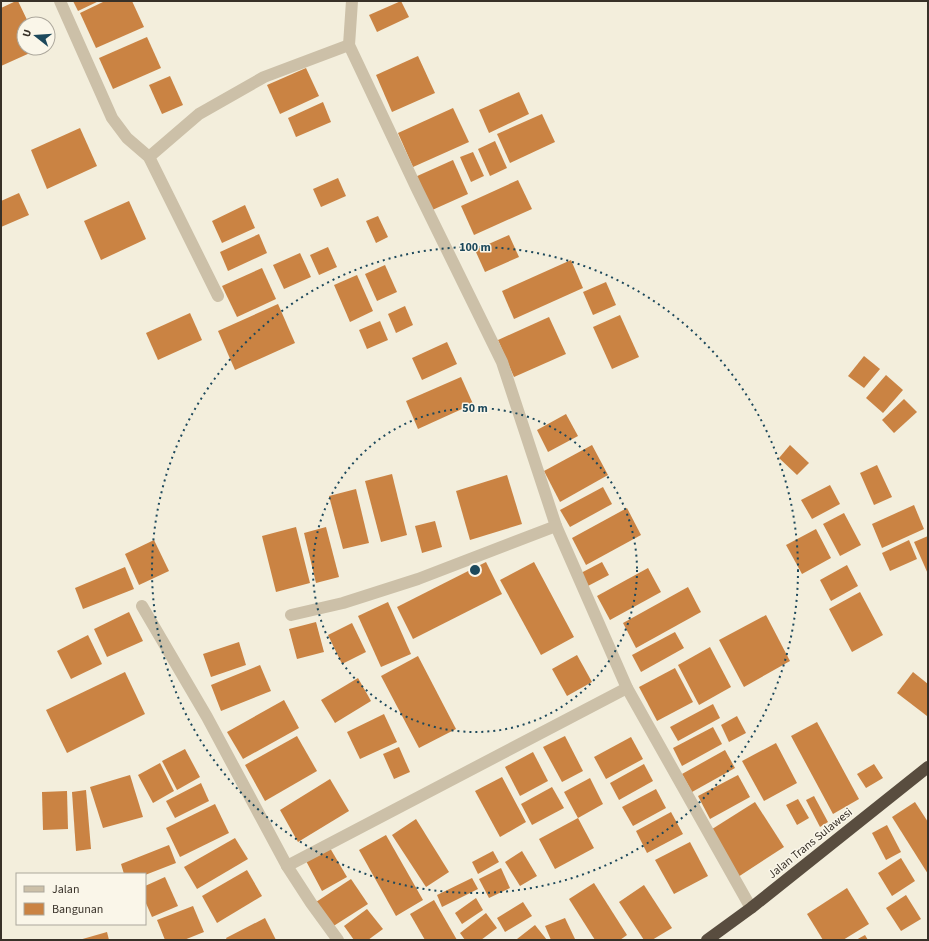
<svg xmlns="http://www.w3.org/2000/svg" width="929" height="941" viewBox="0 0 929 941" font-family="'Source Sans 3',sans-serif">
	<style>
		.building { fill: #ca8343 }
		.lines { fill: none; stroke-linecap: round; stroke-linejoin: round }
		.street { stroke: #ccc0a8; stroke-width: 12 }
		.highway { stroke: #594d3f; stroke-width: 12 }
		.ring { fill: none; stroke: #1c485b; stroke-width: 2; stroke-dasharray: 2 4 }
		.labels { text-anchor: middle; stroke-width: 3; stroke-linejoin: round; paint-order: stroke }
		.street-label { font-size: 12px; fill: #383128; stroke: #faf6e9 }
		.centre { fill: #1c485b; stroke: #faf6e9; stroke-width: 2 }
		.ring-label { font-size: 12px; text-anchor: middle; font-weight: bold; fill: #1c485b; stroke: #faf6e9; stroke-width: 3; stroke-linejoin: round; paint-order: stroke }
	</style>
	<rect width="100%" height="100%" fill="#f3eedc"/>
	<g class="building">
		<polygon points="16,1 18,1 29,24 24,24 24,48 41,48 1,66 1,8"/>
		<polygon points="73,1 99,1 78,11"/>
		<polygon points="105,1 132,1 144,27 96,48 80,13"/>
		<polygon points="401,1 409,17 377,32 369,15"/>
		<polygon points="147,37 161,68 113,89 99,58"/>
		<polygon points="418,56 435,93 392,112 376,75"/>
		<polygon points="306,68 319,96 280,114 267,85"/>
		<polygon points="170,76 183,105 162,114 149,85"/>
		<polygon points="519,92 529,114 489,133 479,110"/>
		<polygon points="323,102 331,122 296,137 288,118"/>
		<polygon points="453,108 469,142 413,167 398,133"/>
		<polygon points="542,114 555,142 510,163 497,134"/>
		<polygon points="80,128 97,166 47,189 31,150"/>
		<polygon points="495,141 507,168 490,176 478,149"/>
		<polygon points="473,152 484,176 471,182 460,157"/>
		<polygon points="453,160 468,194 430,211 415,177"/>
		<polygon points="338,178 346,196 321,207 313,189"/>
		<polygon points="518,180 532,209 474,235 461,206"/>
		<polygon points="19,193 29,215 1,227 1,201"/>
		<polygon points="129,201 146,239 101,260 84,221"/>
		<polygon points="245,205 255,228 222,243 212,221"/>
		<polygon points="378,216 388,237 376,243 366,221"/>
		<polygon points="259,234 267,253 228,271 220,252"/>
		<polygon points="509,235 519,257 485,272 475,250"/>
		<polygon points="328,247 337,267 319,275 310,255"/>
		<polygon points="300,253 311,277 284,289 273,265"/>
		<polygon points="571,260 583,288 514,319 502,291"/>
		<polygon points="385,265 397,292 377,301 365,274"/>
		<polygon points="262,268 276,299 237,317 222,286"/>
		<polygon points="357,275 373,311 350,322 334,285"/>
		<polygon points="606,282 616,305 593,315 583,292"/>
		<polygon points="278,304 295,343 235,370 218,331"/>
		<polygon points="405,306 413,325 396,333 388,314"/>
		<polygon points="190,313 202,340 158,360 146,333"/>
		<polygon points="620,315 639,357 612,369 593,327"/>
		<polygon points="549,317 566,354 514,377 498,340"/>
		<polygon points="380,321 388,340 367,349 359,330"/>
		<polygon points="447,342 457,364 422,380 412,358"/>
		<polygon points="864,356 880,369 864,388 848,376"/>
		<polygon points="886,375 903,390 883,413 866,398"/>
		<polygon points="461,377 473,404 418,429 406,401"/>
		<polygon points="904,399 917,412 894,433 882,420"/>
		<polygon points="566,414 578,436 548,452 537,430"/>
		<polygon points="592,445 608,475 560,502 544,471"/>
		<polygon points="790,445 809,463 797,475 779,458"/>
		<polygon points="877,465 892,497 874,505 860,473"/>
		<polygon points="392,474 407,535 381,542 365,481"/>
		<polygon points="507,475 522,524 470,540 456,491"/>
		<polygon points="830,485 840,504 812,519 801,500"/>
		<polygon points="603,487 612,504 570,527 560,510"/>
		<polygon points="356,489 369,543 343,549 329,496"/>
		<polygon points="914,505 924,529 882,548 872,524"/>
		<polygon points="627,508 641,535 586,565 572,538"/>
		<polygon points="844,513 861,545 840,556 823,524"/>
		<polygon points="435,521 442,547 422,553 415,526"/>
		<polygon points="296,527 310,583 276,592 262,536"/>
		<polygon points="326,527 339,577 316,583 304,533"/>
		<polygon points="816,529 831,558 802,574 786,545"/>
		<polygon points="928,536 928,574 914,542"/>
		<polygon points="154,540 169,571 139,585 125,554"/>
		<polygon points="909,540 917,559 890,571 882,553"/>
		<polygon points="486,562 502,594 413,639 397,607"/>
		<polygon points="534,562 574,637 541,655 500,580"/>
		<polygon points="602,562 609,575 586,587 579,574"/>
		<polygon points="847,565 858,586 831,601 820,580"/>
		<polygon points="125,567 134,589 83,609 75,588"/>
		<polygon points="648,568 661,592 610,620 597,596"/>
		<polygon points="688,587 701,612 636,648 623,623"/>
		<polygon points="860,592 883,635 852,652 829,609"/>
		<polygon points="388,602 411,654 381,667 358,616"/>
		<polygon points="129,612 143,641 107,657 94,629"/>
		<polygon points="766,615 790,661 744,687 719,640"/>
		<polygon points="316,622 324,652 297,659 289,629"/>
		<polygon points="352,623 366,652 342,664 328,635"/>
		<polygon points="675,632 684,648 641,672 632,655"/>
		<polygon points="88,635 102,664 71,679 57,651"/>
		<polygon points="239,642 246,665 211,677 203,654"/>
		<polygon points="710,647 731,687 699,705 678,665"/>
		<polygon points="577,655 592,682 567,696 552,669"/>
		<polygon points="418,656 456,729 419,748 381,676"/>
		<polygon points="260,665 271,691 221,711 211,685"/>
		<polygon points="675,668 693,702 657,721 639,687"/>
		<polygon points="125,672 145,714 67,753 46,710"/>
		<polygon points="913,672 928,684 927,716 897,693"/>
		<polygon points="358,678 371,701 335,723 321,700"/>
		<polygon points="284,700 299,728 243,759 227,732"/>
		<polygon points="713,704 720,718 678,741 670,727"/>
		<polygon points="384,714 397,742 360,759 347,732"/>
		<polygon points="737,716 746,733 729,742 721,725"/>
		<polygon points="817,722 859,799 833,814 791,736"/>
		<polygon points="713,727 722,744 682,766 673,748"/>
		<polygon points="297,736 317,771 265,801 245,765"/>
		<polygon points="565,736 583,771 562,782 543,747"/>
		<polygon points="631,737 643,759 606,779 594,757"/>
		<polygon points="776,743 797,783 764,801 742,761"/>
		<polygon points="399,747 410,772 394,779 383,754"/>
		<polygon points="185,749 200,777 177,790 162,761"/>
		<polygon points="725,750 735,768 692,792 682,774"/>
		<polygon points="533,752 548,781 520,796 505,767"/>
		<polygon points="160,763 174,791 153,803 138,775"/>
		<polygon points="644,764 653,781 619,800 610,783"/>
		<polygon points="874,764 883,778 866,788 857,774"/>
		<polygon points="130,775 143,817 103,828 90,787"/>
		<polygon points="738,775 750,797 710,819 698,796"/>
		<polygon points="502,777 526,822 500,837 475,791"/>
		<polygon points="590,778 603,804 578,818 564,792"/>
		<polygon points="330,779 349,811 298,842 280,810"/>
		<polygon points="201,783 209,801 175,818 166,801"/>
		<polygon points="552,787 564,808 532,825 521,804"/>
		<polygon points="656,789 666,808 633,826 622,807"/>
		<polygon points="86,790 91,849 76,851 72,792"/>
		<polygon points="67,791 68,829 43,830 42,792"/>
		<polygon points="814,796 828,822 820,827 806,800"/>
		<polygon points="798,799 809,818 797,825 786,805"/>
		<polygon points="755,802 784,847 738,877 709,831"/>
		<polygon points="915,802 928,822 928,874 892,817"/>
		<polygon points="215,804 229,833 180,857 166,828"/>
		<polygon points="671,812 683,834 647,853 636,831"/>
		<polygon points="578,818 594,848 555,869 539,839"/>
		<polygon points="416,819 449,872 426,887 392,835"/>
		<polygon points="887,825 901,852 886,860 872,833"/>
		<polygon points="386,835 423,900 396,916 359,850"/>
		<polygon points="235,838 248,859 197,889 184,867"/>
		<polygon points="690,842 708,876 674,894 655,860"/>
		<polygon points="169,845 176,863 145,875 145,874 124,874 121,864"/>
		<polygon points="330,848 347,877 322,891 306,861"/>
		<polygon points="493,851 499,862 478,874 472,862"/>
		<polygon points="522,851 537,876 520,886 505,862"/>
		<polygon points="901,858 915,881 892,896 878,873"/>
		<polygon points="501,868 510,888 489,898 479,879"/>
		<polygon points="247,870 262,896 217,923 202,896"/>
		<polygon points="165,877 178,906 152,917 145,901 145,886"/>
		<polygon points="472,878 478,889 442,907 437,895"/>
		<polygon points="351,879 368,904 332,927 316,902"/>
		<polygon points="594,883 627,935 620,940 595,940 569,899"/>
		<polygon points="644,885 672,928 652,940 644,940 619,902"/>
		<polygon points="847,888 869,924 843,940 823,940 807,914"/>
		<polygon points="906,895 921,919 901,931 886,908"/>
		<polygon points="476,898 483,910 462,924 455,913"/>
		<polygon points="434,900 457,940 425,940 410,914"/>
		<polygon points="523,902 532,916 505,932 497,918"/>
		<polygon points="193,906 204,932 184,940 165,940 157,920"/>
		<polygon points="367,909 383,929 368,940 354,940 344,926"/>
		<polygon points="486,913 497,928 481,940 465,940 460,933"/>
		<polygon points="265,918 276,940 227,940 226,938"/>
		<polygon points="565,918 575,939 551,940 545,926"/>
		<polygon points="535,925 547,940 518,940 517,939"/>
		<polygon points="107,932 109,940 79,940"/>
		<polygon points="865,935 868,940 856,940"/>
	</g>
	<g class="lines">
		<g class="street">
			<polyline points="60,1 112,118 127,138 149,157 218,296"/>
			<polyline points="352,1 349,45 417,189 502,362 556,526 627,688 751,908"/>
			<polyline points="149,157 199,114 264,77 349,45"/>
			<polyline points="142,606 207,717 287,866 311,903 338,940"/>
			<polyline points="291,615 343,603 418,579 556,526"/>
			<polyline points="287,866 627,688"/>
		</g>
		<polyline class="highway" points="707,940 751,908 928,767"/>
	</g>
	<g class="ring">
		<circle cx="475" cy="570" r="162"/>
		<circle cx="475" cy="570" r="323"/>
	</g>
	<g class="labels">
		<g class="street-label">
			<text transform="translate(810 843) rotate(-39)" y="4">Jalan Trans Sulawesi</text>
		</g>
	</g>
	<circle cx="475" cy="570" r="6" class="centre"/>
	<g class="ring-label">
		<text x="475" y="251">100 m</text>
		<text x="475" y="412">50 m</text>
	</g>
	<rect width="929" height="941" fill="none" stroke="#383128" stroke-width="4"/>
	<rect x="16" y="873" width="130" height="52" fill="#faf6e9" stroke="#aca79c"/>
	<rect x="24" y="886" width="20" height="6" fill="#ccc0a8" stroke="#aca79c"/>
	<text x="52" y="893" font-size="12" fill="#383128">Jalan</text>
	<rect x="24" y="903" width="20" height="12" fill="#ca8343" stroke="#aca79c"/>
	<text x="52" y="913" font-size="12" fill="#383128">Bangunan</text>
	<g transform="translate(36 36) rotate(287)"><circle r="19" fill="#faf6e9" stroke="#aca79c"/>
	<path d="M0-3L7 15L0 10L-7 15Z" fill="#1c485b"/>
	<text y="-6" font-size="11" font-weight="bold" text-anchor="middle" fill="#383128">U</text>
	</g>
</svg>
